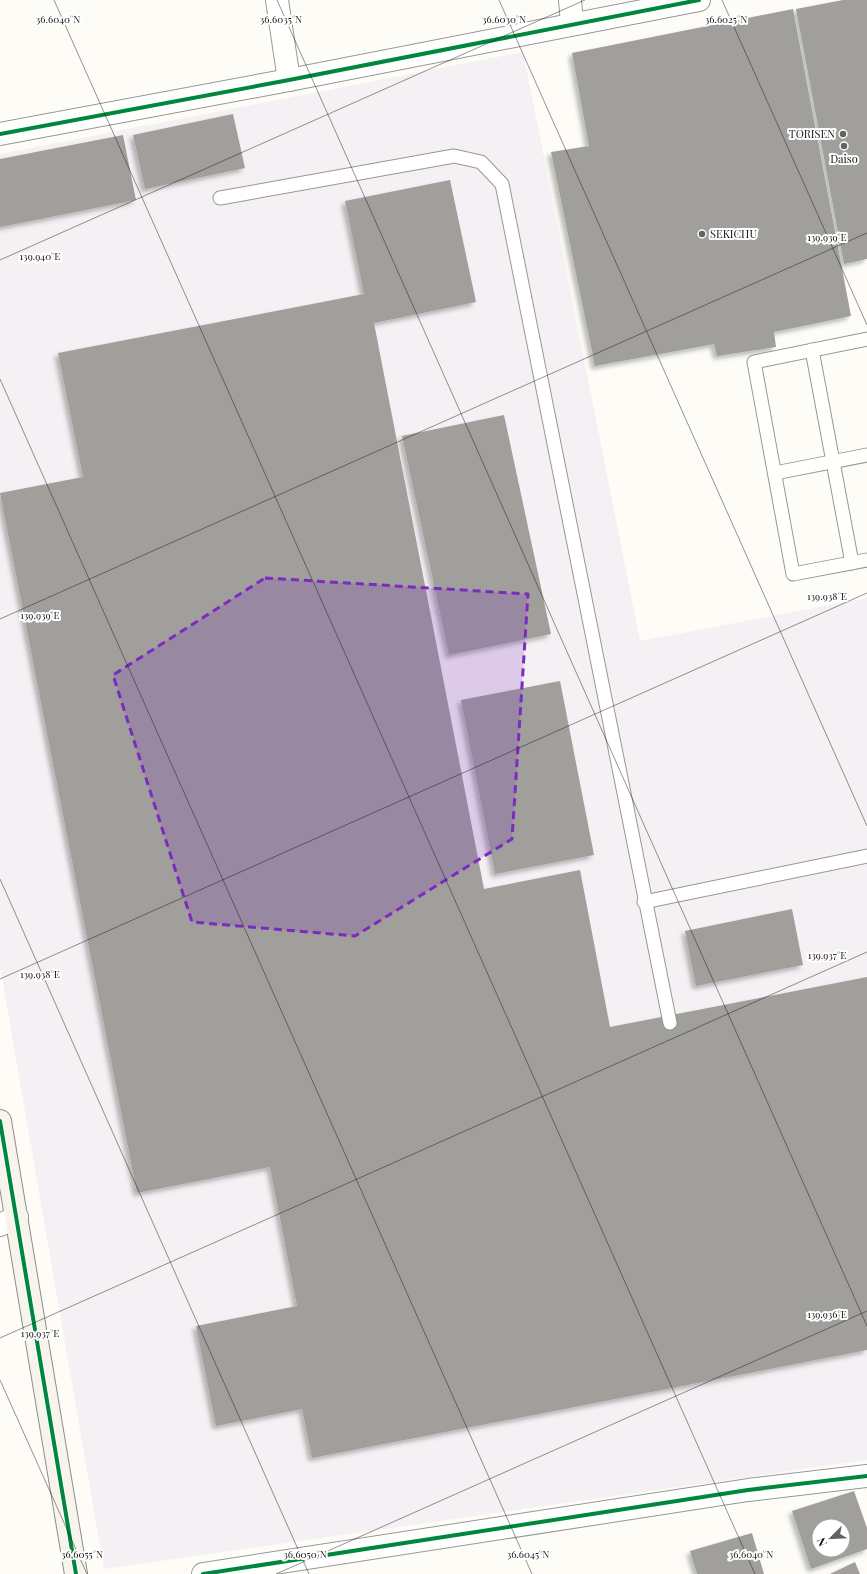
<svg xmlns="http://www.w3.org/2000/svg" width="867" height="1574" viewBox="0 0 867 1574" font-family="'Playfair Display',serif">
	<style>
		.industrial { fill: #f5f0f3 }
		.building { fill: #a19f9c; fill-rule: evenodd; filter: url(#shadow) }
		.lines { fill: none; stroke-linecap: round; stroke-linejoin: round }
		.lane-casing { stroke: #979795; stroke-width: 15 }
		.street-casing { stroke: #979795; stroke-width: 24 }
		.secondary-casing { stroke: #8e8d8b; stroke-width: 24 }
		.lane { stroke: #fffffe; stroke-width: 13 }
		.street { stroke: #fffffe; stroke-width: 22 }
		.secondary { stroke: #f6f4eb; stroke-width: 22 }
		.cycleway-casing { stroke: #fff; stroke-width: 6 }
		.cycleway { stroke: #00873e; stroke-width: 4 }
		.marked { fill: #7b2cbf; fill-opacity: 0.2; stroke: #7b2cbf; stroke-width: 3; stroke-dasharray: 8 5; stroke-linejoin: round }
		.ticks { fill: none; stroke: #111; stroke-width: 1; stroke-opacity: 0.45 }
		.poi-dot { fill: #646362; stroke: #fff; stroke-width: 1.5 }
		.labels { text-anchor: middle; stroke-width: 4; stroke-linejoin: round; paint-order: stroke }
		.poi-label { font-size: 11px; fill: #111; stroke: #fff; text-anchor: end }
		.ticks-label { font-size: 10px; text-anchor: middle; fill: #111; stroke: #fff; stroke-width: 4; stroke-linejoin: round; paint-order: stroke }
	</style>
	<defs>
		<filter id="shadow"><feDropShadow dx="-3.5" dy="3.5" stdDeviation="2" flood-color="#0004"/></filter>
	</defs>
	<rect width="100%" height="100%" fill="#fdfcf7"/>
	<polygon class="industrial" points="523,52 640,641 867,598 867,1460 104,1569 0,966 0,154"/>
	<g class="building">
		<polygon points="843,0 867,0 867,259 844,264 796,9"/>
		<polygon points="793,9 851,316 774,332 776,347 717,356 714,344 595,366 551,152 589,146 572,53"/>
		<polygon points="233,114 245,168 145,189 133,135"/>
		<polygon points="123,135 136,200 0,227 0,159"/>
		<polygon points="450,180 476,302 374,323 484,889 580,870 610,1027 867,977 867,1350 312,1458 302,1409 216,1426 196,1326 297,1306 270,1167 137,1193 0,493 83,477 58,353 364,294 345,201"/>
		<polygon points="504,415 551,634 449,655 402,436"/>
		<polygon points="560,681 594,855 495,874 461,700"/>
		<polygon points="792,909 803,965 696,986 685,931"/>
		<path d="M 854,1491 L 867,1528 L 867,1549 L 811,1569 L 792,1511 ZM 819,1526 L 843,1526 L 843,1550 L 819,1550 Z"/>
		<polygon points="752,1533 764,1574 697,1574 690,1551"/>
		<polygon points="855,1562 860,1574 830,1574"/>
	</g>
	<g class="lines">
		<g class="lane-casing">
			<g id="lane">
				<polyline points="220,198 454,156 481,162 502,184 670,1023"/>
				<polyline points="867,339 754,362 793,574 867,560"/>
				<polyline points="812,350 852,563"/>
				<polyline points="775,473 867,455"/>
				<polyline points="644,902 867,856"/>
			</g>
		</g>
		<g class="street-casing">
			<g id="street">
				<polyline points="277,0 289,80"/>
				<polyline points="570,0 572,24"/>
				<polyline points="0,134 289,80 699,0"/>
				<polyline points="0,1225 17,1217"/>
				<polyline points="203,1574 748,1490 867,1476"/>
			</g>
		</g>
		<g class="secondary-casing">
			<polyline id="secondary" points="0,1121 76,1574"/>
		</g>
		<use href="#lane" class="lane"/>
		<use href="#street" class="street"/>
		<use href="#secondary" class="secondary"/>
		<g class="cycleway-casing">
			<g id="cycleway">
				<polyline points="0,134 289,80 699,0"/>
				<polyline points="0,1121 76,1574"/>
				<polyline points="203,1574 748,1490 867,1476"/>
			</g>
		</g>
		<use href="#cycleway" class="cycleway"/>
	</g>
	<path class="marked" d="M 265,578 L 528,594 L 512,839 L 355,936 L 192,922 L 113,675 Z"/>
	<path class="ticks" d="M 54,0 L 755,1574M 277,0 L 867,1326M 499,0 L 867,826M 722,0 L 867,325M 0,260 L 585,0M 0,379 L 532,1574M 0,619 L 867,233M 0,879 L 309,1574M 0,979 L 867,593M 0,1338 L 867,952M 0,1380 L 87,1574M 276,1574 L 867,1311"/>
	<g class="poi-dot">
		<circle cx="843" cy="134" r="4"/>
		<circle cx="844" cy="146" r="4"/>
		<circle cx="702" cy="234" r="4"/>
	</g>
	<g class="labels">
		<g class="poi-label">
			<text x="835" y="138">TORISEN</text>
			<text x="844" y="163" text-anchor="middle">Daiso</text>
			<text x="710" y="238" text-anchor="start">SEKICHU</text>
		</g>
	</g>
	<g class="ticks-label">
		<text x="58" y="23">36.6040°N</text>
		<text x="281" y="23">36.6035°N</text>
		<text x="504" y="23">36.6030°N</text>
		<text x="726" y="23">36.6025°N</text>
		<text x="827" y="241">139.939°E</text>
		<text x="40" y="260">139.940°E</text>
		<text x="827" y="600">139.938°E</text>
		<text x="40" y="619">139.939°E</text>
		<text x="827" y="959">139.937°E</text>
		<text x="40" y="978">139.938°E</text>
		<text x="827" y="1318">139.936°E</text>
		<text x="40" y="1337">139.937°E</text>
		<text x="82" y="1558">36.6055°N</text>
		<text x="305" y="1558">36.6050°N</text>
		<text x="528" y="1558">36.6045°N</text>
		<text x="751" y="1558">36.6040°N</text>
	</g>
	<g transform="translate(831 1538) rotate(246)"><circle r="19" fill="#ffffff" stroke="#a0a0a0"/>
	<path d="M0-3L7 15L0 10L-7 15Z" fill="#646362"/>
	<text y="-6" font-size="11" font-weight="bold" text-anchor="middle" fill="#111111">N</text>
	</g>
</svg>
